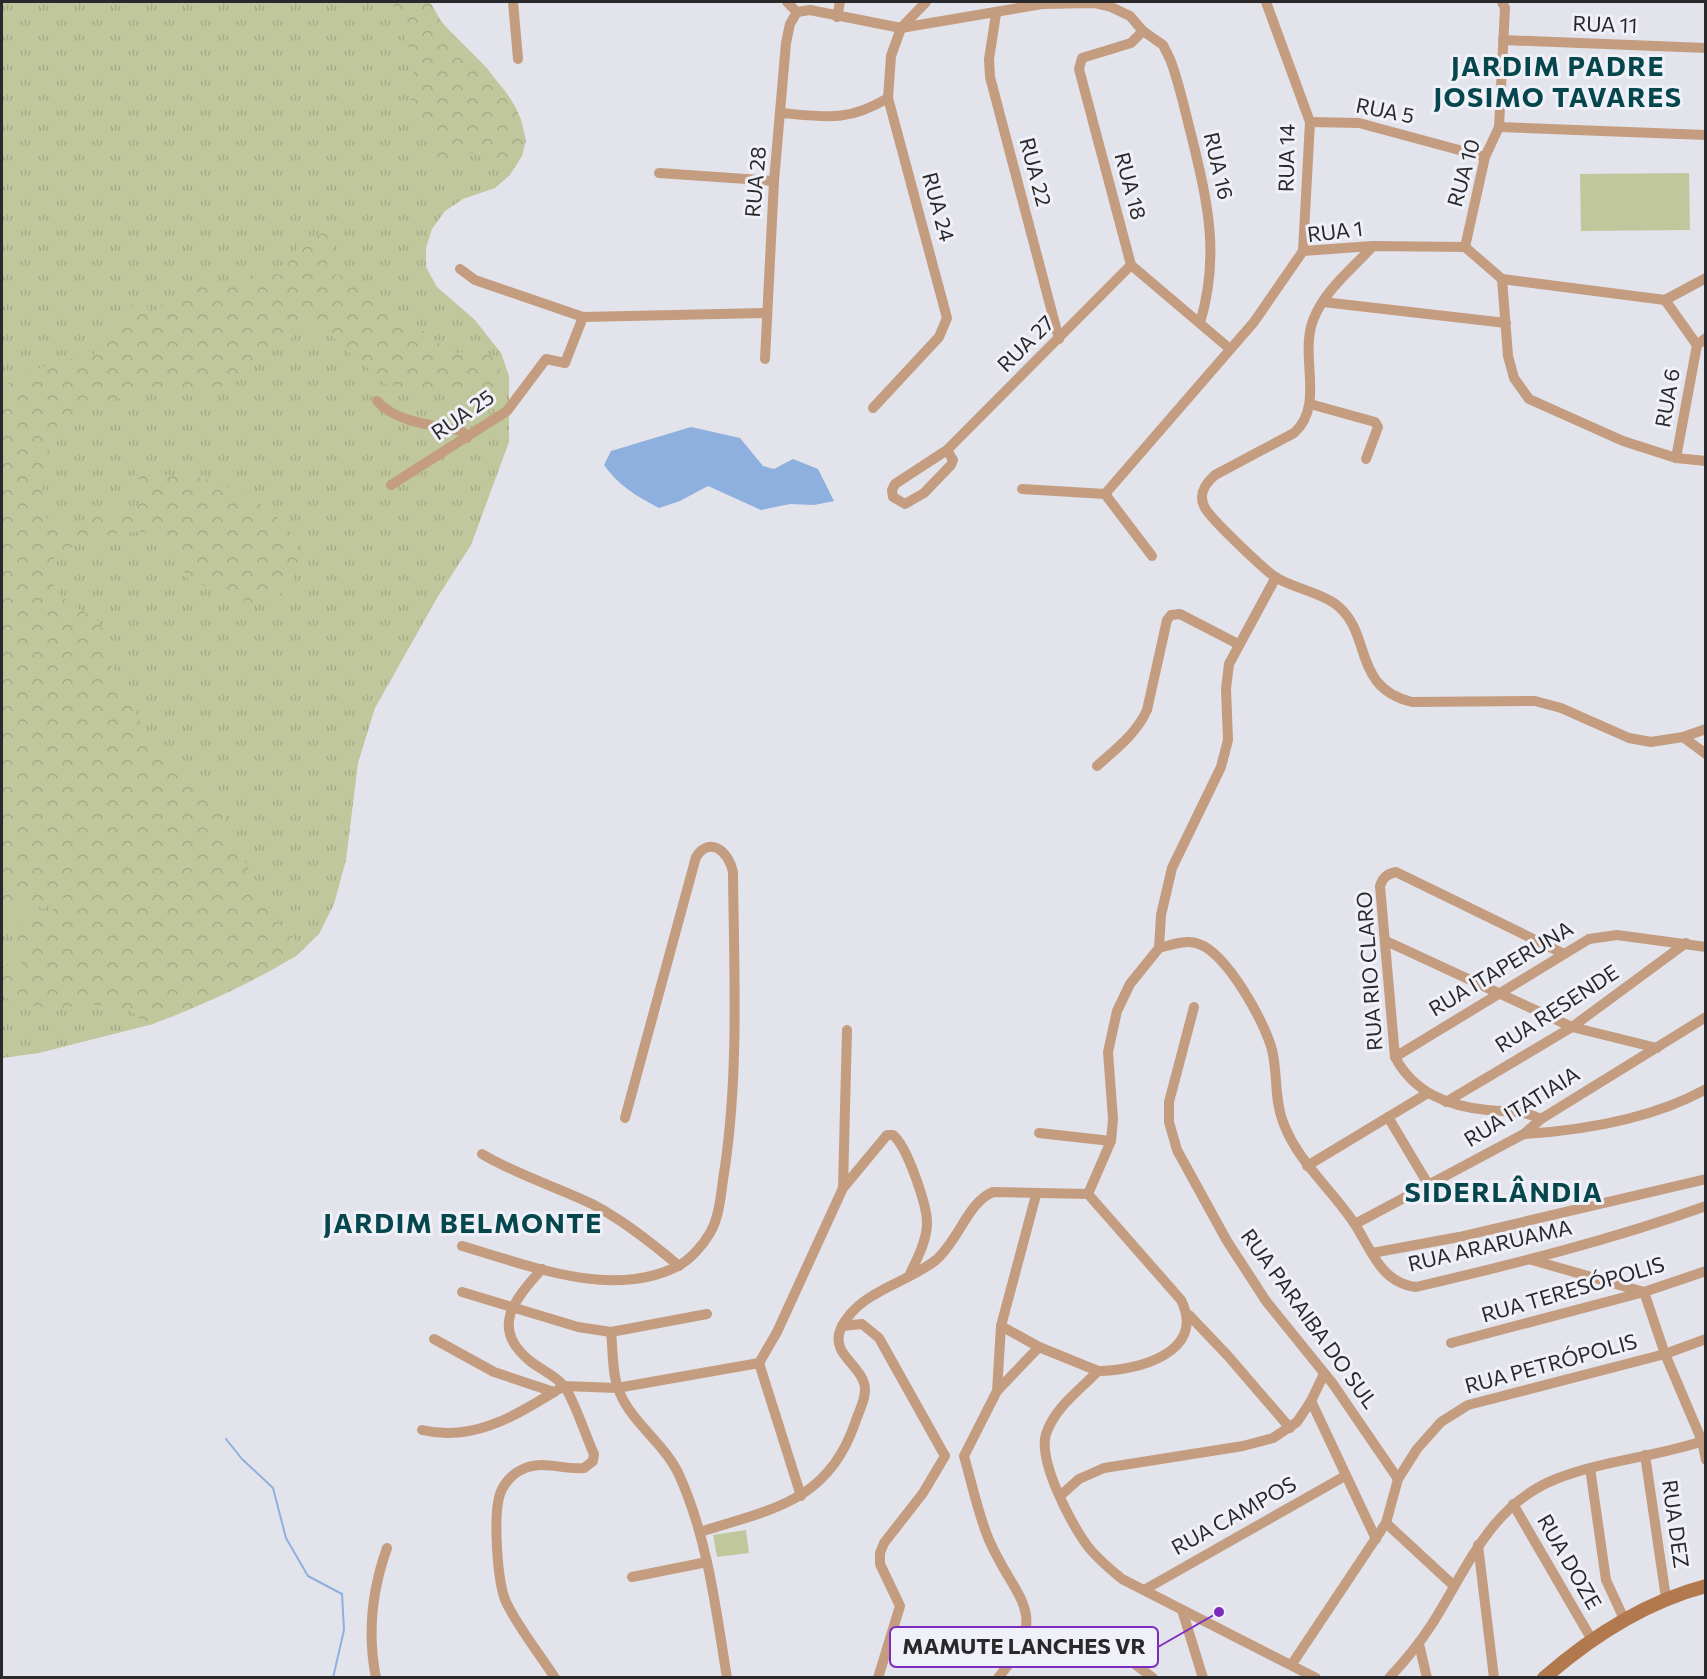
<svg xmlns="http://www.w3.org/2000/svg" width="1707" height="1679" viewBox="0 0 1707 1679" font-family="Commissioner,sans-serif">
	<style>
		.grass { fill: url(#grass-tufts) }
		.forest { fill: url(#forest-crowns) }
		.pitch { fill: #c1c79c }
		.water { fill: #8eb0de }
		.lines { fill: none; stroke-linecap: round; stroke-linejoin: round }
		.stream { stroke: #8eb0de; stroke-width: 2 }
		.minor { stroke: #c49d81; stroke-width: 10 }
		.secondary { stroke: #b2794e; stroke-width: 14 }
		.labels { text-anchor: middle; stroke-width: 6; stroke-linejoin: round; paint-order: stroke }
		.street-label { font-size: 21px; fill: #29292c; stroke: #f0f0f8 }
		.district-label { font-size: 27px; font-weight: bold; letter-spacing: 1.5px; fill: #06474d; stroke: #f0f0f8 }
		.leader { fill: none; stroke: #7b2cbf; stroke-width: 2 }
		.callout-dot { fill: #7b2cbf; stroke: #f0f0f8; stroke-width: 2 }
		.callout { fill: #f0f0f8; stroke: #7b2cbf; stroke-width: 2 }
		.callout-label { font-size: 22px; text-anchor: middle; font-weight: bold; fill: #29292c }
	</style>
	<defs>
		<pattern id="grass-tufts" width="24" height="20" patternUnits="userSpaceOnUse" patternTransform="scale(1.5)"><rect width="24" height="20" fill="#c1c79c"/><path d="M3 7l-1-3M5 7V3M7 7l1-3M15 17l-1-3M17 17v-4M19 17l1-3" fill="none" stroke="#a6ab87"/></pattern>
		<pattern id="forest-crowns" width="20" height="18" patternUnits="userSpaceOnUse" patternTransform="scale(1.5)"><rect width="20" height="18" fill="#c1c79c"/><path d="M2 6a3 3 0 1 1 6 0M12 15a3 3 0 1 1 6 0" fill="none" stroke="#a6ab87"/></pattern>
	</defs>
	<rect width="100%" height="100%" fill="#e3e3eb"/>
	<polygon class="grass" points="2,2 430,2 442,23 487,68 509,98 520,118 526,140 522,156 510,175 495,188 463,199 445,211 432,229 426,248 426,267 437,287 475,320 501,353 509,376 509,442 471,545 437,598 375,708 358,763 346,860 334,904 319,934 295,957 228,991 153,1024 39,1053 2,1058"/>
	<g class="forest">
		<path d="M 392,2 L 430,2 C 434,8 437,16 442,22 C 471,62 552,111 514,168 C 474,142 478,154 439,164 L 429,161 L 426,154 L 428,149 L 439,140 L 413,112 L 409,105 L 412,95 L 406,84 L 418,66 L 423,65 C 402,46 403,27 392,2 Z"/>
		<path d="M 347,228 L 328,255 L 326,274 L 348,276 L 399,323 L 426,332 L 443,347 L 457,353 L 479,349 L 489,353 L 500,369 L 498,397 L 494,406 L 479,417 C 464,413 463,399 449,393 L 387,385 L 328,333 L 320,328 L 307,327 L 209,395 L 182,389 L 147,386 L 131,389 L 121,398 L 103,402 L 61,420 L 53,433 L 42,492 L 43,509 L 49,522 L 69,525 L 114,511 L 136,507 L 142,500 L 144,490 L 119,438 C 132,450 144,467 161,473 C 174,479 187,475 201,478 C 240,487 325,531 292,581 C 261,626 230,589 191,582 C 178,569 182,545 164,536 C 138,523 59,541 46,568 L 55,589 L 68,602 L 98,621 L 105,633 L 112,667 L 133,705 L 149,743 L 170,765 L 210,788 L 225,808 L 225,837 L 246,863 L 261,897 L 275,917 L 286,933 L 305,948 C 282,970 176,1018 144,1026 C 130,995 81,1007 53,1008 C 37,1008 20,1004 6,998 L 2,995 L 2,968 L 9,965 L 30,973 C 13,957 0,926 31,917 C 38,915 43,918 50,916 L 56,904 L 67,899 L 55,896 L 50,899 L 47,907 L 42,909 L 28,901 L 6,913 L 2,911 L 2,387 C 29,369 59,359 92,356 L 99,348 L 93,340 L 115,326 L 127,308 L 134,303 L 149,308 L 147,316 L 176,294 L 200,283 L 227,288 L 258,272 L 281,275 L 299,245 L 325,232 Z"/>
	</g>
	<g class="pitch">
		<polygon points="1689,173 1690,230 1581,231 1580,174"/>
		<polygon points="746,1530 749,1553 717,1557 713,1535"/>
	</g>
	<path class="water" d="M 691,427 L 740,438 L 763,466 L 774,469 L 793,459 L 818,469 L 834,501 L 814,505 L 790,504 L 761,510 L 708,486 L 680,501 L 659,508 C 636,496 618,485 604,465 L 611,451 Z"/>
	<g class="lines">
		<polyline class="stream" points="226,1439 242,1459 273,1488 286,1538 308,1576 342,1594 344,1630 333,1678"/>
		<g class="minor">
			<polyline points="513,2 518,59"/>
			<path d="M 787,2 L 797,12 L 810,10 L 901,28 L 1042,4 L 1094,3 L 1111,7 L 1130,16 L 1143,31 L 1163,45 L 1170,59 C 1180,85 1185,112 1192,138 C 1208,204 1220,256 1200,323"/>
			<polyline points="1266,2 1310,122 1303,251"/>
			<polyline points="996,14 989,59 990,77 1059,339"/>
			<polyline points="837,17 840,2"/>
			<polyline points="1143,31 1131,43 1082,58 1079,69 1131,265 1230,349"/>
			<polyline points="1503,40 1706,48"/>
			<path d="M 782,113 C 826,117 848,122 888,98"/>
			<polyline points="1310,122 1359,123 1485,157"/>
			<polyline points="1499,127 1706,135"/>
			<polyline points="659,173 774,181"/>
			<path d="M 1373,246 C 1353,268 1325,290 1314,318 C 1298,354 1326,405 1294,433 L 1215,475 C 1206,483 1198,493 1204,506 C 1208,517 1264,569 1275,577 C 1293,588 1316,591 1334,603 C 1374,631 1350,687 1412,702 L 1535,701 L 1561,708 L 1629,738 L 1651,742 L 1683,737 L 1706,729"/>
			<polyline points="1465,247 1485,157 1499,127 1505,8 1502,2"/>
			<polyline points="460,269 475,280 583,317 767,313"/>
			<polyline points="1502,279 1508,356 1514,378 1529,399 1623,441 1676,458 1706,461"/>
			<polyline points="1665,300 1697,345"/>
			<polyline points="1323,302 1506,323"/>
			<polyline points="765,359 774,181 786,43 790,24 797,12"/>
			<path d="M 377,401 C 397,423 433,425 462,431 L 467,438"/>
			<polyline points="1310,404 1375,422 1378,427 1366,459"/>
			<polyline points="873,408 939,337 947,318 888,98 891,56 901,28 926,2"/>
			<polyline points="947,450 953,460 951,465 924,493 905,504 893,497 892,490 895,484 947,450 1131,265"/>
			<polyline points="1676,458 1697,345 1706,338"/>
			<polyline points="391,485 507,411 546,359 565,363 583,317"/>
			<polyline points="1022,489 1105,494"/>
			<polyline points="1105,494 1254,322 1303,251 1373,246 1465,247 1502,279 1665,300 1706,278"/>
			<polyline points="1105,494 1152,556"/>
			<polyline points="1683,737 1706,754"/>
			<path d="M 1097,766 C 1117,748 1136,734 1147,710 L 1167,620 L 1171,615 L 1180,614 L 1238,644"/>
			<polyline points="1386,941 1572,1027 1657,1048"/>
			<path d="M 1159,948 C 1171,945 1186,939 1199,944 C 1227,954 1265,1022 1272,1050 C 1278,1074 1274,1099 1283,1122 C 1298,1163 1333,1190 1356,1226 C 1372,1252 1382,1283 1416,1287 C 1514,1264 1611,1240 1706,1206"/>
			<polyline points="1194,1007 1169,1102 1169,1122 1177,1150 1227,1241 1266,1301 1333,1384 1398,1479"/>
			<polyline points="1395,1057 1589,939 1617,935 1706,947"/>
			<polyline points="1446,1102 1572,1027 1686,943"/>
			<polyline points="1388,1117 1428,1184"/>
			<path d="M 1541,1119 C 1523,1110 1506,1112 1487,1110 C 1448,1106 1414,1093 1395,1057 L 1380,886 C 1383,877 1387,874 1396,872 L 1562,953"/>
			<polyline points="1039,1133 1111,1141"/>
			<path d="M 1524,1134 C 1585,1130 1652,1119 1706,1089"/>
			<path d="M 482,1154 C 517,1175 555,1186 592,1204 C 623,1220 652,1243 679,1266"/>
			<polyline points="1307,1166 1428,1093"/>
			<polyline points="843,1188 847,1030"/>
			<polyline points="1088,1194 1111,1141 1113,1119 1108,1052 1117,1011 1130,984 1159,948 1161,915 1172,868 1221,767 1228,740 1226,689 1229,664 1276,577"/>
			<polyline points="1355,1224 1524,1134 1541,1119 1706,1017"/>
			<path d="M 462,1246 C 528,1265 612,1300 678,1266 C 691,1259 703,1245 710,1233 C 721,1214 721,1188 725,1167 C 739,1069 734,971 733,872 C 729,852 710,835 696,857 L 625,1118"/>
			<polyline points="1372,1253 1459,1237 1706,1179"/>
			<polyline points="1532,1260 1644,1292"/>
			<path d="M 542,1269 C 515,1299 489,1328 530,1361 C 540,1369 556,1376 564,1386 C 574,1399 586,1437 594,1454 L 593,1461 L 584,1468 C 561,1470 543,1459 521,1470 C 512,1474 503,1485 500,1494 C 493,1515 497,1585 507,1604 C 520,1630 539,1653 555,1678"/>
			<polyline points="462,1292 578,1327 611,1332 707,1314"/>
			<polyline points="1644,1292 1665,1354 1702,1441 1706,1460"/>
			<polyline points="1189,1315 1228,1356 1290,1428"/>
			<polyline points="842,1326 862,1324 879,1338 945,1456"/>
			<polyline points="1001,1326 1039,1347 1098,1371"/>
			<path d="M 611,1332 C 613,1350 612,1375 619,1391 C 632,1424 666,1444 680,1477 C 708,1540 716,1610 727,1678"/>
			<polyline points="434,1339 494,1372 554,1392"/>
			<polyline points="1451,1343 1644,1292 1706,1271"/>
			<path d="M 759,1363 L 777,1332 L 843,1188 L 887,1135 L 893,1135 C 907,1146 928,1207 927,1225 C 926,1242 917,1259 910,1274"/>
			<polyline points="759,1363 801,1496"/>
			<polyline points="564,1386 617,1388 759,1363"/>
			<polyline points="997,1391 1001,1326 1036,1195"/>
			<polyline points="1311,1401 1376,1539"/>
			<path d="M 422,1430 C 476,1443 519,1413 564,1386"/>
			<polyline points="1645,1455 1666,1598"/>
			<polyline points="1590,1468 1606,1580 1625,1621"/>
			<polyline points="1061,1495 1079,1479 1104,1468 1243,1446 1273,1438 1297,1422 1311,1401 1324,1374"/>
			<polyline points="1513,1504 1592,1640"/>
			<polyline points="1386,1523 1453,1585"/>
			<path d="M 700,1532 C 772,1509 828,1502 855,1423 C 859,1411 868,1395 864,1383 C 858,1363 830,1353 841,1328 C 859,1291 906,1284 936,1260 C 959,1240 968,1202 993,1192 L 1088,1194 L 1181,1300 C 1207,1352 1138,1371 1098,1371 C 1079,1391 1055,1407 1046,1434 C 1038,1461 1070,1521 1086,1544 C 1096,1558 1109,1568 1122,1579 L 1316,1678"/>
			<polyline points="1478,1545 1494,1678"/>
			<polyline points="632,1577 707,1562"/>
			<polyline points="1144,1590 1345,1476"/>
			<polyline points="1182,1610 1203,1678"/>
			<polyline points="1109,1644 1153,1678"/>
			<polyline points="1419,1644 1427,1678"/>
			<polyline points="1292,1664 1386,1523 1398,1479 1417,1449 1441,1422 1468,1405 1665,1354 1706,1339"/>
			<path d="M 376,1678 C 367,1633 372,1590 387,1548"/>
			<polyline points="878,1678 900,1606 880,1564 880,1553 884,1543 923,1493 945,1456"/>
			<path d="M 998,1678 C 1053,1612 1016,1602 989,1540 C 978,1514 972,1484 964,1456 L 997,1391 L 1039,1347"/>
			<path d="M 1389,1678 C 1405,1661 1419,1644 1432,1624 C 1467,1569 1490,1505 1556,1479 C 1604,1460 1657,1457 1706,1440"/>
		</g>
		<path class="secondary" d="M 1544,1678 C 1591,1637 1645,1602 1706,1586"/>
	</g>
	<g class="labels">
		<g class="street-label">
			<text transform="translate(1605 25) rotate(2)" y="7">RUA 11</text>
			<text transform="translate(1385 111) rotate(11)" y="7">RUA 5</text>
			<text transform="translate(1287 158) rotate(-89)" y="7">RUA 14</text>
			<text transform="translate(1218 166) rotate(77)" y="7">RUA 16</text>
			<text transform="translate(1035 172) rotate(75)" y="7">RUA 22</text>
			<text transform="translate(1464 173) rotate(-74)" y="7">RUA 10</text>
			<text transform="translate(756 182) rotate(-85)" y="7">RUA 28</text>
			<text transform="translate(1130 186) rotate(75)" y="7">RUA 18</text>
			<text transform="translate(938 207) rotate(75)" y="7">RUA 24</text>
			<text transform="translate(1335 232) rotate(-7)" y="7">RUA 1</text>
			<text transform="translate(1026 344) rotate(-45)" y="7">RUA 27</text>
			<text transform="translate(1668 398) rotate(-80)" y="7">RUA 6</text>
			<text transform="translate(463 415) rotate(-35)" y="7">RUA 25</text>
			<text transform="translate(1501 969) rotate(-31)" y="7">RUA ITAPERUNA</text>
			<text transform="translate(1370 971) rotate(-94)" y="7">RUA RIO CLARO</text>
			<text transform="translate(1557 1009) rotate(-33)" y="7">RUA RESENDE</text>
			<text transform="translate(1522 1107) rotate(-32)" y="7">RUA ITATIAIA</text>
			<text transform="translate(1490 1246) rotate(-13)" y="7">RUA ARARUAMA</text>
			<text transform="translate(1573 1290) rotate(-16)" y="7">RUA TERESÓPOLIS</text>
			<text transform="translate(1309 1319) rotate(54)" y="7">RUA PARAIBA DO SUL</text>
			<text transform="translate(1551 1364) rotate(-15)" y="7">RUA PETRÓPOLIS</text>
			<text transform="translate(1234 1516) rotate(-29)" y="7">RUA CAMPOS</text>
			<text transform="translate(1675 1524) rotate(82)" y="7">RUA DEZ</text>
			<text transform="translate(1569 1562) rotate(60)" y="7">RUA DOZE</text>
		</g>
		<g class="district-label">
			<text x="1558" y="76">JARDIM PADRE<tspan x="1558" dy="31">JOSIMO TAVARES</tspan></text>
			<text x="1504" y="1202">SIDERLÂNDIA</text>
			<text x="463" y="1233">JARDIM BELMONTE</text>
		</g>
	</g>
	<path class="leader" d="M1219 1612L1158 1647"/>
	<circle class="callout-dot" cx="1219" cy="1612" r="6"/>
	<rect class="callout" x="890" y="1627" width="268" height="40" rx="6"/>
	<g class="callout-label">
		<text x="1024" y="1654">MAMUTE LANCHES VR</text>
	</g>
	<rect width="1707" height="1679" fill="none" stroke="#29292c" stroke-width="6"/>
</svg>
